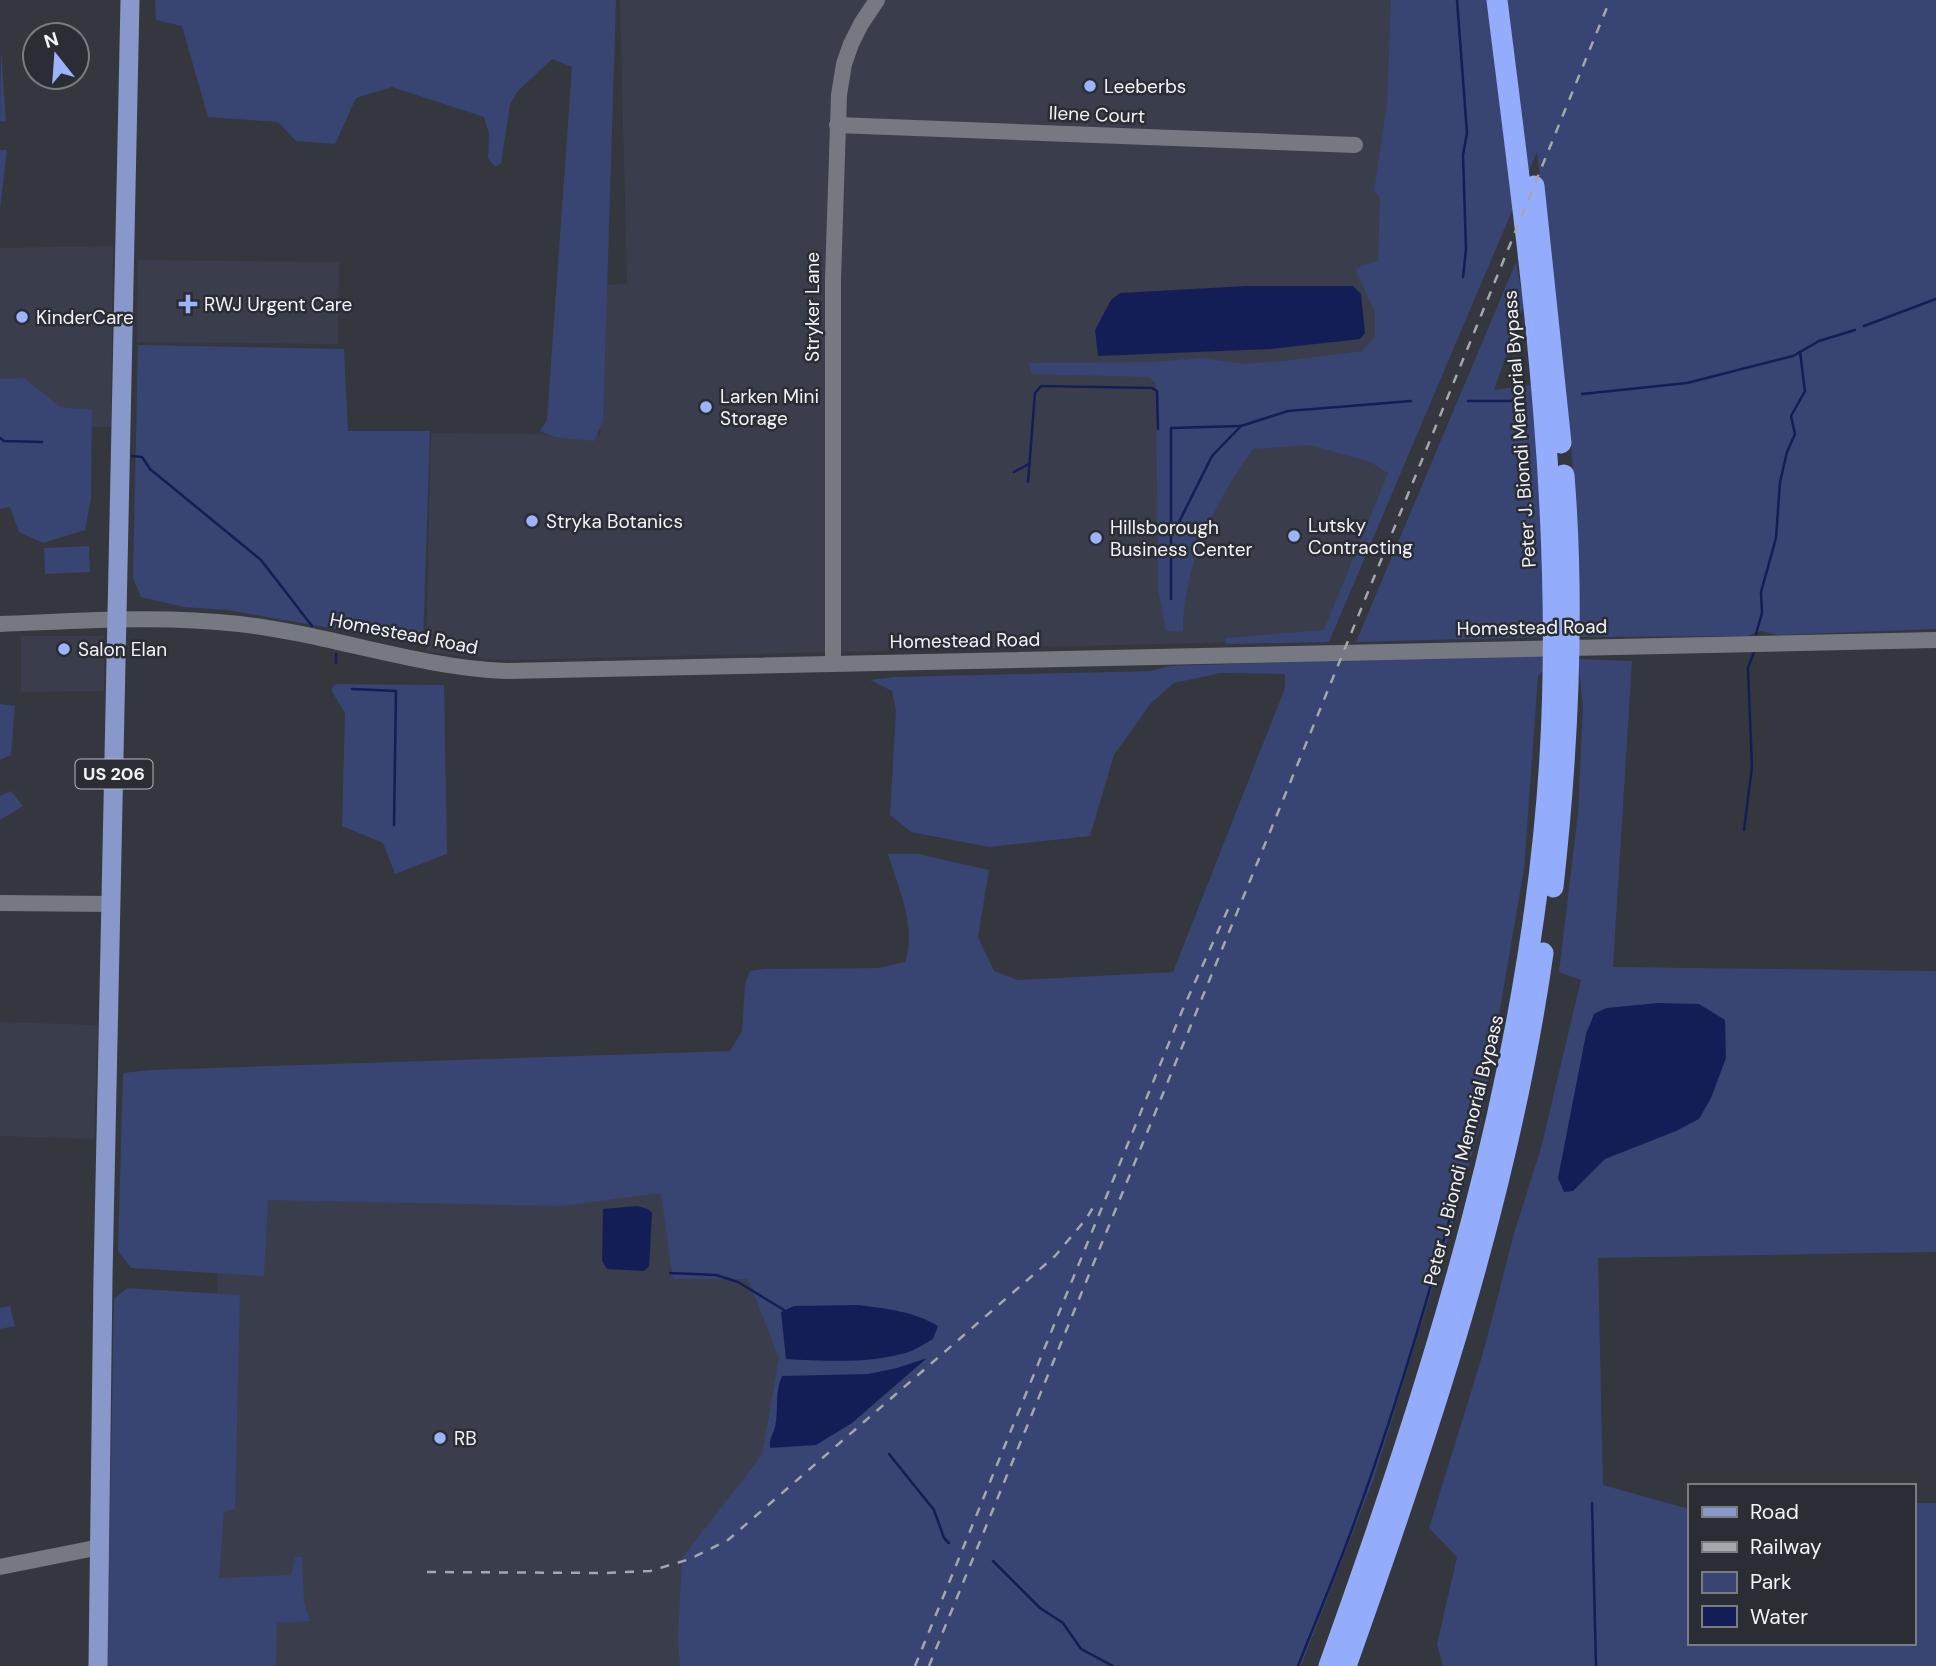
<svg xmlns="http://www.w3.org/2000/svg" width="1936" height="1666" viewBox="0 0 1936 1666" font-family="'DM Sans',sans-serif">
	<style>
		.built { fill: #3a3e4c }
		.green { fill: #384471 }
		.water { fill: #141e56 }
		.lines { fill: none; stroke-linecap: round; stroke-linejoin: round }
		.stream { stroke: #141e56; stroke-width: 2.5 }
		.minor { stroke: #767982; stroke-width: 16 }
		.major { stroke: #8898cb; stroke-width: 19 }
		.highway { stroke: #94acfc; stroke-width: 21 }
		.rail { stroke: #a5a7ad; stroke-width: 2.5; stroke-dasharray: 9 9; stroke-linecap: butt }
		.poi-dot { fill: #9db4fd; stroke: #2a2d34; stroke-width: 2.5 }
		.labels { text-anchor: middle; stroke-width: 5; stroke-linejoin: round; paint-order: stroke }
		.shield { fill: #2a2d34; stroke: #b6b8bd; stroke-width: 2 }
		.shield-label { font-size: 18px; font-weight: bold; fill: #f2f3f8 }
		.poi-label { font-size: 19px; fill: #f2f3f8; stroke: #2a2d34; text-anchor: start }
		.street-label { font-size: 19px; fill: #f2f3f8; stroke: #2a2d34 }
	</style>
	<rect width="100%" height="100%" fill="#34373e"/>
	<g class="built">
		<polygon points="620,0 1410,0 1407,443 1326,640 503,660 426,652 431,433 600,435 602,285 627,284"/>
		<polygon points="113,246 111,427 0,428 0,248"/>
		<polygon points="138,260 339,262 338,344 137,342"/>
		<polygon points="21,636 104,636 104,691 21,692"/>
		<polygon points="0,1022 98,1025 94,1139 0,1136"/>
		<polygon points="219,1186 674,1189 782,1278 784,1457 685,1666 210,1666"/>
	</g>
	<g class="green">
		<polygon points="155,0 616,0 603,421 594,441 555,437 540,431 547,420 572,67 552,59 517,92 510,105 501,163 495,167 488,158 489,134 484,117 392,87 356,98 335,144 296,141 278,122 208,117 182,26 156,20"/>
		<path d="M 1391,0 L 1936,0 L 1936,629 L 1777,635 L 1761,631 L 1748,636 L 1580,637 L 1579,553 L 1570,431 L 1537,438 L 1544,589 L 1543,637 L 1356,642 L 1516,262 L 1524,305 L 1494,390 L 1564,380 L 1537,152 L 1329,642 L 1226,644 L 1225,638 L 1324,630 L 1388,473 L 1370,462 L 1310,445 L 1253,449 C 1215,501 1183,565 1183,632 L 1166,630 L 1158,588 L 1156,384 L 1149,377 L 1032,374 L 1029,363 L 1151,362 L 1202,358 L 1244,364 L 1283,361 L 1362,351 L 1375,336 L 1375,312 L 1356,272 L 1361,266 L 1378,261 L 1380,197 L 1374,191 L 1387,104 Z"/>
		<polygon points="1,49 6,122 0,121"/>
		<polygon points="0,150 7,150 0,209"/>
		<polygon points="138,345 344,349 348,431 430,431 423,644 227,610 183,607 141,597 133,578"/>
		<polygon points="24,378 60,407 92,410 91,499 85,530 43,543 19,532 10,507 0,509 0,379"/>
		<polygon points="89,546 90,572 45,574 44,548"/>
		<path d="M 1545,654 L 1544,670 L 1538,677 L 1524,869 L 1481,1120 L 1461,1196 L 1373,1481 L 1301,1666 L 680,1666 L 678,1637 L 682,1558 L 762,1455 L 779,1358 L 748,1279 L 673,1279 L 661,1193 L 562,1206 L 268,1200 L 264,1276 L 131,1268 L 118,1251 L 123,1073 L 151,1070 L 730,1051 L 742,1031 L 745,984 L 750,971 L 764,969 L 878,968 L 905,962 C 917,927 898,887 888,854 L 918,854 L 989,870 L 978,937 L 994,971 L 1018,980 L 1173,972 L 1285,688 L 1285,674 L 1221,673 L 1174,683 L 1151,703 L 1114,755 L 1090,836 L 989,847 L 911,832 L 890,815 L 896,711 L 892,691 L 870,680 L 895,677 L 1151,671 L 1169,666 C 1294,661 1419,659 1545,654 Z"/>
		<polygon points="1578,659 1632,661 1613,967 1936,971 1936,1252 1598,1258 1603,1485 1689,1509 1689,1643 1913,1643 1913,1503 1936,1503 1936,1666 1443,1666 1437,1644 1457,1557 1429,1528 1483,1353 1515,1230 1541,1148 1581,980 1559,972 1578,813 1583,706"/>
		<polygon points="335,684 444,685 447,854 395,874 383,843 342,826 345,713 331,690"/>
		<polygon points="0,704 15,706 11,755 0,760"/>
		<polygon points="11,791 23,806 0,820 0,796"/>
		<polygon points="127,1288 240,1295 235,1509 224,1512 219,1578 291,1575 295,1557 302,1557 304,1602 310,1621 277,1623 276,1666 107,1666 114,1299"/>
		<polygon points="10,1306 15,1326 0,1329 0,1308"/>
	</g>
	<g class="water">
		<polygon points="1246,286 1353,286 1361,294 1365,333 1360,339 1271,349 1098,356 1095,330 1111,300 1120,293"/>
		<polygon points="1658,1003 1699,1004 1725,1020 1726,1058 1711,1098 1699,1119 1676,1131 1605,1159 1573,1191 1564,1192 1558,1178 1586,1034 1594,1014 1606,1008"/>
		<polygon points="637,1206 648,1209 652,1213 649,1267 644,1271 607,1269 602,1261 603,1209"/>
		<path d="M 859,1305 C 887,1309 913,1311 938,1326 L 933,1339 C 926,1343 917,1349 909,1352 C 870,1364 826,1361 786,1359 L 781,1312 L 794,1306 Z"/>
		<path d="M 927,1358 L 852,1423 L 816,1445 L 770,1448 C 769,1438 773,1435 775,1427 C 779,1410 774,1393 782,1376 L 868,1374 L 897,1368 Z"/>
	</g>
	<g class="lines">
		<g class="stream">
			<polyline points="1457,0 1467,133 1463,155 1466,249 1463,277"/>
			<polyline points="1864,326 1936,299"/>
			<polyline points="1582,394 1687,383 1793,356 1819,341 1855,330"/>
			<polyline points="1468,401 1517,401"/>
			<polyline points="0,438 4,441 42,442"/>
			<polyline points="132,456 142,457 150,469 261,560 312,626"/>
			<polyline points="1014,472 1029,464"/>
			<polyline points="1028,482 1035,393 1041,386 1152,388 1157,391 1158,429"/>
			<polyline points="1179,522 1212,456 1241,426 1288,411 1411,401"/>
			<polyline points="1171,599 1171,428 1241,426"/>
			<polyline points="1756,634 1762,613 1761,592 1776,538 1780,482 1787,452 1795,434 1791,416 1805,391 1800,352"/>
			<polyline points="336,663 336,654"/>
			<polyline points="352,689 396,691 394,825"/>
			<polyline points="1744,830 1752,767 1748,668 1754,652"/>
			<polyline points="670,1273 716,1275 738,1282 784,1310"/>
			<polyline points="889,1454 934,1510 944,1538 949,1543"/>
			<polyline points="1592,1503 1596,1666"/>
			<polyline points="993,1561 1040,1608 1063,1623 1081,1649 1113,1666"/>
			<path d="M 1298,1666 C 1315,1623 1333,1580 1349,1537 C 1392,1422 1427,1303 1459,1185"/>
		</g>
		<g class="minor">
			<polyline points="837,125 1355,145"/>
			<path d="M 0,624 C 79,621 160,615 239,624 C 329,634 415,667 506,671 L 1936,640"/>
			<polyline points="833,664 833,279 839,95 844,64 851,44 861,24 877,0"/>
			<polyline points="0,903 111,904"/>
			<polyline points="0,1567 100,1547"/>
		</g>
		<polyline class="major" points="98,1666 103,1277 130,0"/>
		<g class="highway">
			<polyline points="1534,186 1561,443"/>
			<path d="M 1553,887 C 1568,751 1575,612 1564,475"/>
			<path d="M 1329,1666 C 1435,1372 1531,1071 1550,757 C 1565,503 1528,251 1497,0"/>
			<path d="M 1346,1666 C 1429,1433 1508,1199 1543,953"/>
		</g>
		<g class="rail">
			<polyline points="427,1572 605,1573 650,1571 690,1559 728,1540 1055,1256 1086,1219 1097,1201"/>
			<polyline points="915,1666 1182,1011 1229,907"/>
			<polyline points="929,1666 1610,0"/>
		</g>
	</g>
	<g class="poi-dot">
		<circle cx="1090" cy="86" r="7"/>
		<path d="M184.5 293.5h7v7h7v7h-7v7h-7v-7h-7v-7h7z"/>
		<circle cx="22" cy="317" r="7"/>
		<circle cx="706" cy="407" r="7"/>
		<circle cx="532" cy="521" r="7"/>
		<circle cx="1294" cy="536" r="7"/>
		<circle cx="1096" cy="538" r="7"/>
		<circle cx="64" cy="649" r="7"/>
		<circle cx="440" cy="1438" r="7"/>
	</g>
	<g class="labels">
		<rect class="shield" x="75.5" y="759.5" width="77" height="29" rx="5"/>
		<g class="shield-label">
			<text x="114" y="780">US 206</text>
		</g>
		<g class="poi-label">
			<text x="1104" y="93">Leeberbs</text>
			<text x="204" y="311">RWJ Urgent Care</text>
			<text x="36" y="324">KinderCare</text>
			<text x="720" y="403">Larken Mini<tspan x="720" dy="22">Storage</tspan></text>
			<text x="546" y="528">Stryka Botanics</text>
			<text x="1308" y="532">Lutsky<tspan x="1308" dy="22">Contracting</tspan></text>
			<text x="1110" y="534">Hillsborough<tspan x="1110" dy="22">Business Center</tspan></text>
			<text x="78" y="656">Salon Elan</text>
			<text x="454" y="1445">RB</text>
		</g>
		<g class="street-label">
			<text transform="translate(1097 114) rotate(2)" y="7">Ilene Court</text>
			<text transform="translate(812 307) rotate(-90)" y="7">Stryker Lane</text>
			<text transform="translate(1519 429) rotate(-94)" y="7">Peter J. Biondi Memorial Bypass</text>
			<text transform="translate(1532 627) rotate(-1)" y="7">Homestead Road</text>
			<text transform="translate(404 633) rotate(11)" y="7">Homestead Road</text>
			<text transform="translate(965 640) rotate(-1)" y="7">Homestead Road</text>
			<text transform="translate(1463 1150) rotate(-76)" y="7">Peter J. Biondi Memorial Bypass</text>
		</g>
	</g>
	<rect x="1688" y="1484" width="228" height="161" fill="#2a2d34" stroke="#7a7c82" stroke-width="2"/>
	<rect x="1702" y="1507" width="35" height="10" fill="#8898cb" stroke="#7a7c82" stroke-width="2"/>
	<text x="1750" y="1519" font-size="21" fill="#f2f3f8">Road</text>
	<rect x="1702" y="1542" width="35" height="10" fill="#a5a7ad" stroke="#7a7c82" stroke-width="2"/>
	<text x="1750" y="1554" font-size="21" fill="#f2f3f8">Railway</text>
	<rect x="1702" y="1572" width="35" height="21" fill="#384471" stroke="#7a7c82" stroke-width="2"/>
	<text x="1750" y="1589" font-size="21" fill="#f2f3f8">Park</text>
	<rect x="1702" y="1606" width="35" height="21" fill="#141e56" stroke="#7a7c82" stroke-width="2"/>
	<text x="1750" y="1624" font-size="21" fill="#f2f3f8">Water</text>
	<g transform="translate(56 56) rotate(343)"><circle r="33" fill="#2a2d34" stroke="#7a7c82" stroke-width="2"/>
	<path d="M0-5L12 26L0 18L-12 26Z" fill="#9db4fd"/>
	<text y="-10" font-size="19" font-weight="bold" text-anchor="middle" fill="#f2f3f8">N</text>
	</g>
</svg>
